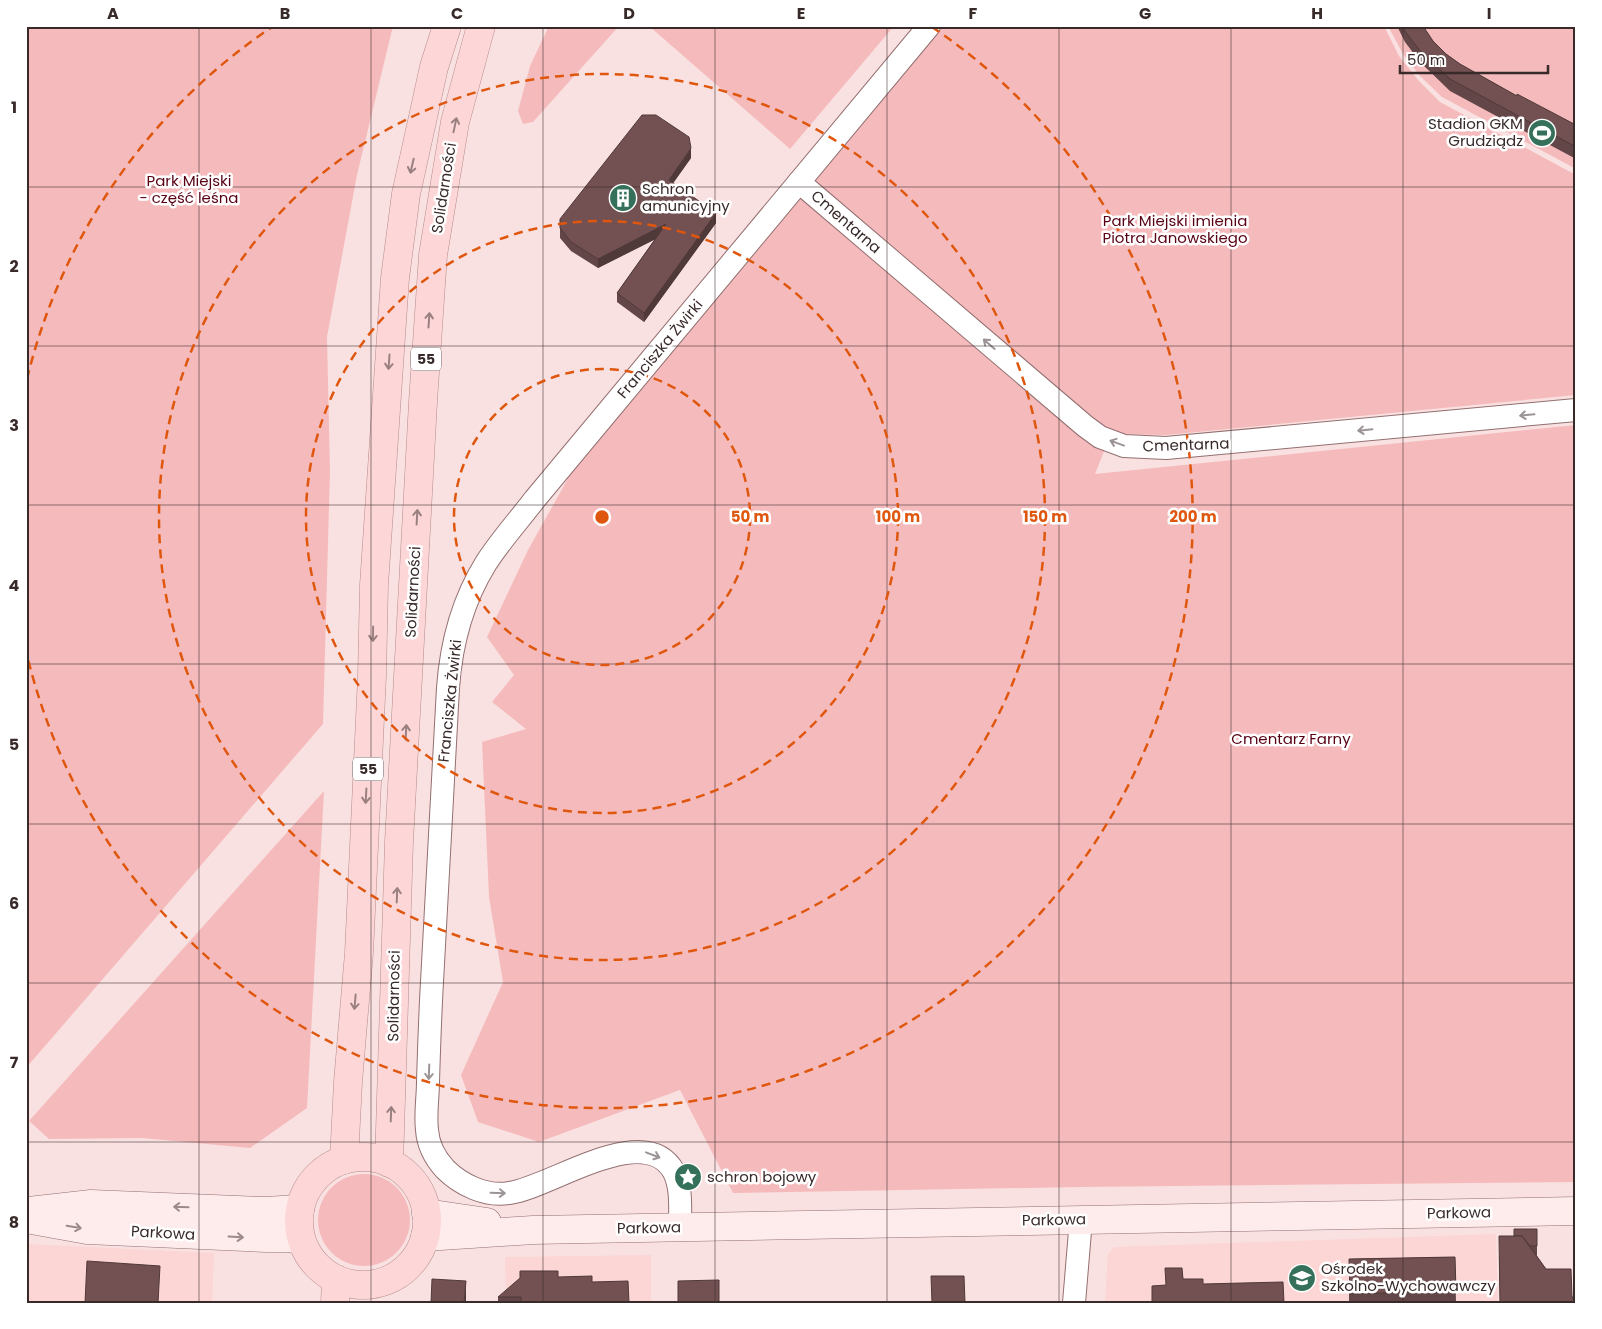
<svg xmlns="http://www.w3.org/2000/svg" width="1602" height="1329" viewBox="0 0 1602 1329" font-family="Poppins,sans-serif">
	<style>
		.built { fill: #fcd5d5 }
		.green { fill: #f5bbbc }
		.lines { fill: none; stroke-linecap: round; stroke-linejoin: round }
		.street-casing { stroke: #936f70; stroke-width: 24 }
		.secondary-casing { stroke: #936f70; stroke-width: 29 }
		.primary-casing { stroke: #b78a8a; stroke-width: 29 }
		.street { stroke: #fff; stroke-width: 22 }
		.secondary { stroke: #feebec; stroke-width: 28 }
		.primary { stroke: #fdd7d8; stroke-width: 28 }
		.wall { fill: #634647 }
		.shaded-wall { fill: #503939 }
		.building { fill: #735152; stroke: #503939 }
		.oneway { stroke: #9b8081 }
		.oneway2 { stroke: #9c9494 }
		.oneway3 { stroke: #9c8a8b }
		.grid { fill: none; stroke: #392a2a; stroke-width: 1; stroke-opacity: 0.55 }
		.ring { fill: none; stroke: #df570e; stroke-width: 2.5; stroke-dasharray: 9 6 }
		.labels { text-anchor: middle; stroke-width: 5; stroke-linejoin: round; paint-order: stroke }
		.shield { fill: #fff; stroke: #746a6a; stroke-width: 1 }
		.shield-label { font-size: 14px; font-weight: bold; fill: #392a2a }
		.poi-label { font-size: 15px; fill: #392a2a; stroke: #fff; text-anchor: start }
		.park-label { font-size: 15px; fill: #580014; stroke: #fff }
		.street-label { font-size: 15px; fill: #392a2a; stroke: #fff }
		.centre { fill: #df570e; stroke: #fff; stroke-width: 2.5 }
		.ring-label { font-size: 15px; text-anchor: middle; font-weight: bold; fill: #df570e; stroke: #fff; stroke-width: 5; stroke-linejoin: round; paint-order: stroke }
		.neatline { fill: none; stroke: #392a2a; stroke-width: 2 }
		.grid-label { font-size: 16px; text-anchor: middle; font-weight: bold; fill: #392a2a }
	</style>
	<rect width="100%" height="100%" fill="#fae1e1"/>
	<g class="built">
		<polygon points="1496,1234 1498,1303 1105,1303 1108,1254 1114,1247"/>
		<polygon points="26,1244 214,1253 212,1303 26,1303"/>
		<polygon points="651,1255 651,1303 506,1303 505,1257"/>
	</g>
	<g class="green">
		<polygon points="26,26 393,26 357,175 327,337 330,471 323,724 26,1068"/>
		<polygon points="549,26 619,26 533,122 523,124 518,111 530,66"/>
		<polygon points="649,26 894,26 790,149"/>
		<polygon points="939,26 1384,26 1399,56 1419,81 1440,102 1576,175 1576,395 1166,435 1111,434 1095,474 1576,425 1576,1182 1082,1187 733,1193 680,1090 539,1142 478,1122 461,1075 503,982 489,897 482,742 526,729 492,702 514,675 487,637 528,550 571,473"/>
		<polygon points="1388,26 1576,26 1576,169 1442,97 1420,76 1403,54"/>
		<polygon points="324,791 307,1108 250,1148 142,1138 49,1139 29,1121"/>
		<circle cx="364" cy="1220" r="46"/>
	</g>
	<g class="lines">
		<g class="street-casing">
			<g id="street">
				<polyline points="799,182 1085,426 1100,437 1124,446 1166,448 1576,410"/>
				<path d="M 680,1227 C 680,1210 682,1188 674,1172 C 645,1119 550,1188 509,1193 C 486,1197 461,1185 445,1169 C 435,1158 428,1144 427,1130 C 425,1114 428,1097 428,1082 C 429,1049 430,1016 432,982 C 437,884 442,786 448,688 C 451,645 463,600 486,563 C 500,541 519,520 535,499 L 929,26"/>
				<polyline points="1074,1303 1081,1219"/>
			</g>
		</g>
		<g class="secondary-casing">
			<g id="secondary">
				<polyline points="29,1211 91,1204 265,1211 300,1209"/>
				<polyline points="426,1213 487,1222"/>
				<polyline points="26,1219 87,1230 266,1238 288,1238 301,1240"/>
				<polyline points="425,1237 533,1230 1576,1211"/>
			</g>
		</g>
		<g class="primary-casing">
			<g id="primary">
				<circle cx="363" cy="1221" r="64"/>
				<polyline points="344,1160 348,1082 359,953 372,676 374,585 395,278 406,194 434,67 447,26"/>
				<polyline points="389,1163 399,842 423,402 433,255 455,122 481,26"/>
				<polyline points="335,1303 336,1279"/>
			</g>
		</g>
		<use href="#street" class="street"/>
		<use href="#secondary" class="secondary"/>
		<use href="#primary" class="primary"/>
	</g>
	<g class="wall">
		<polygon points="1397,26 1423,26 1433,41 1446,54 1460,64 1517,96 1576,125 1576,159 1450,91 1420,62 1405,42"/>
		<polygon points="691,158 673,183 716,223 644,322 617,302 617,293 655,239 598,268 571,251 560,238 560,219"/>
		<polygon points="1537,1229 1537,1256 1546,1269 1572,1297 1576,1303 1500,1303 1499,1257"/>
		<polygon points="1455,1257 1456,1303 1349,1303 1349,1259"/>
		<polygon points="558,1277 592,1282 629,1303 498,1303 498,1297"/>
	</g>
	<g class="shaded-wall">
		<polygon points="691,148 691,158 669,189 669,180"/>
		<polygon points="716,213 716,223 644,322 644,313"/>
		<polygon points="666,224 666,234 598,268 598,259"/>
		<polygon points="466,1281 466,1303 464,1303"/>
	</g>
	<g class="building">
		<polygon points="1402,26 1423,26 1433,41 1446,54 1460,64 1517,96 1517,94 1576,125 1576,147 1450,79 1420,51 1405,31"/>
		<polygon points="642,115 656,115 689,137 691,148 669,180 716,213 644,313 617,293 666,224 598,259 571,242 560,228 560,219"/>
		<polygon points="1514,1229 1537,1229 1537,1246 1530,1246 1522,1236 1514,1236"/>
		<polygon points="1499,1236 1522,1236 1546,1269 1571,1269 1572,1297 1576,1297 1576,1303 1500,1303"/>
		<polygon points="1455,1257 1456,1291 1350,1294 1349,1259"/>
		<polygon points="87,1261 160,1266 158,1303 85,1303"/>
		<polygon points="1165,1268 1182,1268 1183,1279 1203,1279 1203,1284 1283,1282 1284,1303 1152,1303 1152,1286 1166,1285"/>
		<polygon points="520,1271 558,1271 558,1277 592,1276 592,1282 628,1281 629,1303 521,1303 521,1297 498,1297 520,1278"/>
		<polygon points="931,1276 964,1276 965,1303 932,1303"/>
		<polygon points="432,1279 466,1281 464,1303 431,1303"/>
		<polygon points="719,1280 719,1303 678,1303 678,1281"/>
	</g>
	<defs><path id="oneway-shaft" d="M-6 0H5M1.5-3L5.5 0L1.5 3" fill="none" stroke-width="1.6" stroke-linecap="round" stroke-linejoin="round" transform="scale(1.25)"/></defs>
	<g class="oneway">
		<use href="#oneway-shaft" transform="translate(455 125) rotate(-78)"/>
		<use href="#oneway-shaft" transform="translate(412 166) rotate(103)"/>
		<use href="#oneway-shaft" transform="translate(429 320) rotate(-86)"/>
		<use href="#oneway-shaft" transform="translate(389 362) rotate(94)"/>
		<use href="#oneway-shaft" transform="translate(417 517) rotate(-87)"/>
		<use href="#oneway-shaft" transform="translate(373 634) rotate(91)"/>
		<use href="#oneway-shaft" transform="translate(406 732) rotate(-87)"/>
		<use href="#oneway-shaft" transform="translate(366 796) rotate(93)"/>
		<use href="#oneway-shaft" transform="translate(397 895) rotate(-88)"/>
		<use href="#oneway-shaft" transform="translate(355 1002) rotate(95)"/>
		<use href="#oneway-shaft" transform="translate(391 1114) rotate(-88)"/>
	</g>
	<g class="oneway2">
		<use href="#oneway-shaft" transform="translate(989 344) rotate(-139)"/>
		<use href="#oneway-shaft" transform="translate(1527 415) rotate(174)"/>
		<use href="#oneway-shaft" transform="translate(1365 430) rotate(174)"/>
		<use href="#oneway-shaft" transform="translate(1117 443) rotate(-160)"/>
		<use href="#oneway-shaft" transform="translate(429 1072) rotate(92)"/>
		<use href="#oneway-shaft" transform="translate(653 1155) rotate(21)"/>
		<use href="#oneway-shaft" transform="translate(498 1193) rotate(2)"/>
	</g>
	<g class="oneway3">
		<use href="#oneway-shaft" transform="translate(181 1207) rotate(-178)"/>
		<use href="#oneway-shaft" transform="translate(74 1227) rotate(10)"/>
		<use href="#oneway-shaft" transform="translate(236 1237) rotate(3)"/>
	</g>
	<path class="grid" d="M 199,26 L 199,1303M 371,26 L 371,1303M 543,26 L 543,1303M 715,26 L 715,1303M 887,26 L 887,1303M 1059,26 L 1059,1303M 1231,26 L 1231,1303M 1403,26 L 1403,1303M 26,187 L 1576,187M 26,346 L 1576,346M 26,505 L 1576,505M 26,664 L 1576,664M 26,824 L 1576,824M 26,983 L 1576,983M 26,1142 L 1576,1142"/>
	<g class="ring">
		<circle cx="602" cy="517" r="148"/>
		<circle cx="602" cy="517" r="296"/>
		<circle cx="602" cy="517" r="443"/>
		<path d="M27 379A591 591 0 0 1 272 27M932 27A591 591 0 1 1 27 655"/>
	</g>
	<defs>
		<g id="stadium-disc" transform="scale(1.4375)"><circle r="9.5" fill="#34705a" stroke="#fff"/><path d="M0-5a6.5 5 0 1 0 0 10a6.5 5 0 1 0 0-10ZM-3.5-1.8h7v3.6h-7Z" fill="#fff"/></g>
		<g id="building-disc" transform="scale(1.4375)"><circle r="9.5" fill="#34705a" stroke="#fff"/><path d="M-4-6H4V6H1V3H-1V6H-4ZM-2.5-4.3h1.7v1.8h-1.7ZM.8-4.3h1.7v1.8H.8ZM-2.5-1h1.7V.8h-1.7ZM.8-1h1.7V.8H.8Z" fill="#fff"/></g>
		<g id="sight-disc" transform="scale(1.4375)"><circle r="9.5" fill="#34705a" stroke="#fff"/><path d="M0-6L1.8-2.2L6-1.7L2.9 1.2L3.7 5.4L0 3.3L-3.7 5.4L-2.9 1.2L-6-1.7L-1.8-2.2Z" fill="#fff"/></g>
		<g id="school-disc" transform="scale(1.4375)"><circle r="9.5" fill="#34705a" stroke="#fff"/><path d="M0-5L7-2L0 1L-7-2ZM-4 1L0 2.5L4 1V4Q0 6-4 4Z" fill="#fff"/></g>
	</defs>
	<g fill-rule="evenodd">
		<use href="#stadium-disc" x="1542" y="133"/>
		<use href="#building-disc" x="623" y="198"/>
		<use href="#sight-disc" x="688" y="1177"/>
		<use href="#school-disc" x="1302" y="1278"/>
	</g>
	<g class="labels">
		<g class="shield">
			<rect x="411" y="347.5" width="30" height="23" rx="4"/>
			<rect x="353" y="757.5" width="30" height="23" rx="4"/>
		</g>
		<g class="shield-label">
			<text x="426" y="364">55</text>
			<text x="368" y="774">55</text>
		</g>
		<g class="poi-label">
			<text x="1523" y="129" text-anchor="end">Stadion GKM<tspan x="1523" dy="17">Grudziądz</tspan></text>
			<text x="642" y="194">Schron<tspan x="642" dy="17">amunicyjny</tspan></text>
			<text x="707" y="1182">schron bojowy</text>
			<text x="1321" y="1274">Ośrodek<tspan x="1321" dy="17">Szkolno-Wychowawczy</tspan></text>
		</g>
		<g class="park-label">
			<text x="189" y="186">Park Miejski<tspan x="189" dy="17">- część leśna</tspan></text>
			<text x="1175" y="226">Park Miejski imienia<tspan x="1175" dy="17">Piotra Janowskiego</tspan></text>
			<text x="1291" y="744">Cmentarz Farny</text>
		</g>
		<g class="street-label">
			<text transform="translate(444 188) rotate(-81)" y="5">Solidarności</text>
			<text transform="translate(846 222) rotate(41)" y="5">Cmentarna</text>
			<text transform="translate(660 349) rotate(-50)" y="5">Franciszka Żwirki</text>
			<text transform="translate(1186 445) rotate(-2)" y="5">Cmentarna</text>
			<text transform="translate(413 592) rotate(-87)" y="5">Solidarności</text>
			<text transform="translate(450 701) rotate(-84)" y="5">Franciszka Żwirki</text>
			<text transform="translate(394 996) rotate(-89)" y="5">Solidarności</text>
			<text transform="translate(1459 1213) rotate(-1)" y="5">Parkowa</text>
			<text transform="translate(1054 1220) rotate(-1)" y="5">Parkowa</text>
			<text transform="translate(649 1228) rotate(-1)" y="5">Parkowa</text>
			<text transform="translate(163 1233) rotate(3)" y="5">Parkowa</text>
		</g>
	</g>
	<circle cx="602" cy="517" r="8" class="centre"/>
	<g class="ring-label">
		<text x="750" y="522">50 m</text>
		<text x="898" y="522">100 m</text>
		<text x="1045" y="522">150 m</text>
		<text x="1193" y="522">200 m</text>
	</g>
	<rect width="1602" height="1329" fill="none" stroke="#ffffff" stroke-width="55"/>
	<path d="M1400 65v8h148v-8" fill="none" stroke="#392a2a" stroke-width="2.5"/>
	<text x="1407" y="65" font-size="15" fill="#392a2a" stroke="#ffffff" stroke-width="4" paint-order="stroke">50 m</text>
	<rect x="28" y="28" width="1546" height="1274" class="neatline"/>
	<g class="grid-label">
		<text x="113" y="19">A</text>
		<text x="285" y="19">B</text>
		<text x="457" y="19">C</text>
		<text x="629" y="19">D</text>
		<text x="801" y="19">E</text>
		<text x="973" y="19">F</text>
		<text x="1145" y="19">G</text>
		<text x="1317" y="19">H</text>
		<text x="1489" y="19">I</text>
		<text x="14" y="113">1</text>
		<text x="14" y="272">2</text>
		<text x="14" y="431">3</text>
		<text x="14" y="591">4</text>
		<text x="14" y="750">5</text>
		<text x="14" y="909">6</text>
		<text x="14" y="1068">7</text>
		<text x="14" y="1228">8</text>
	</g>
</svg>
